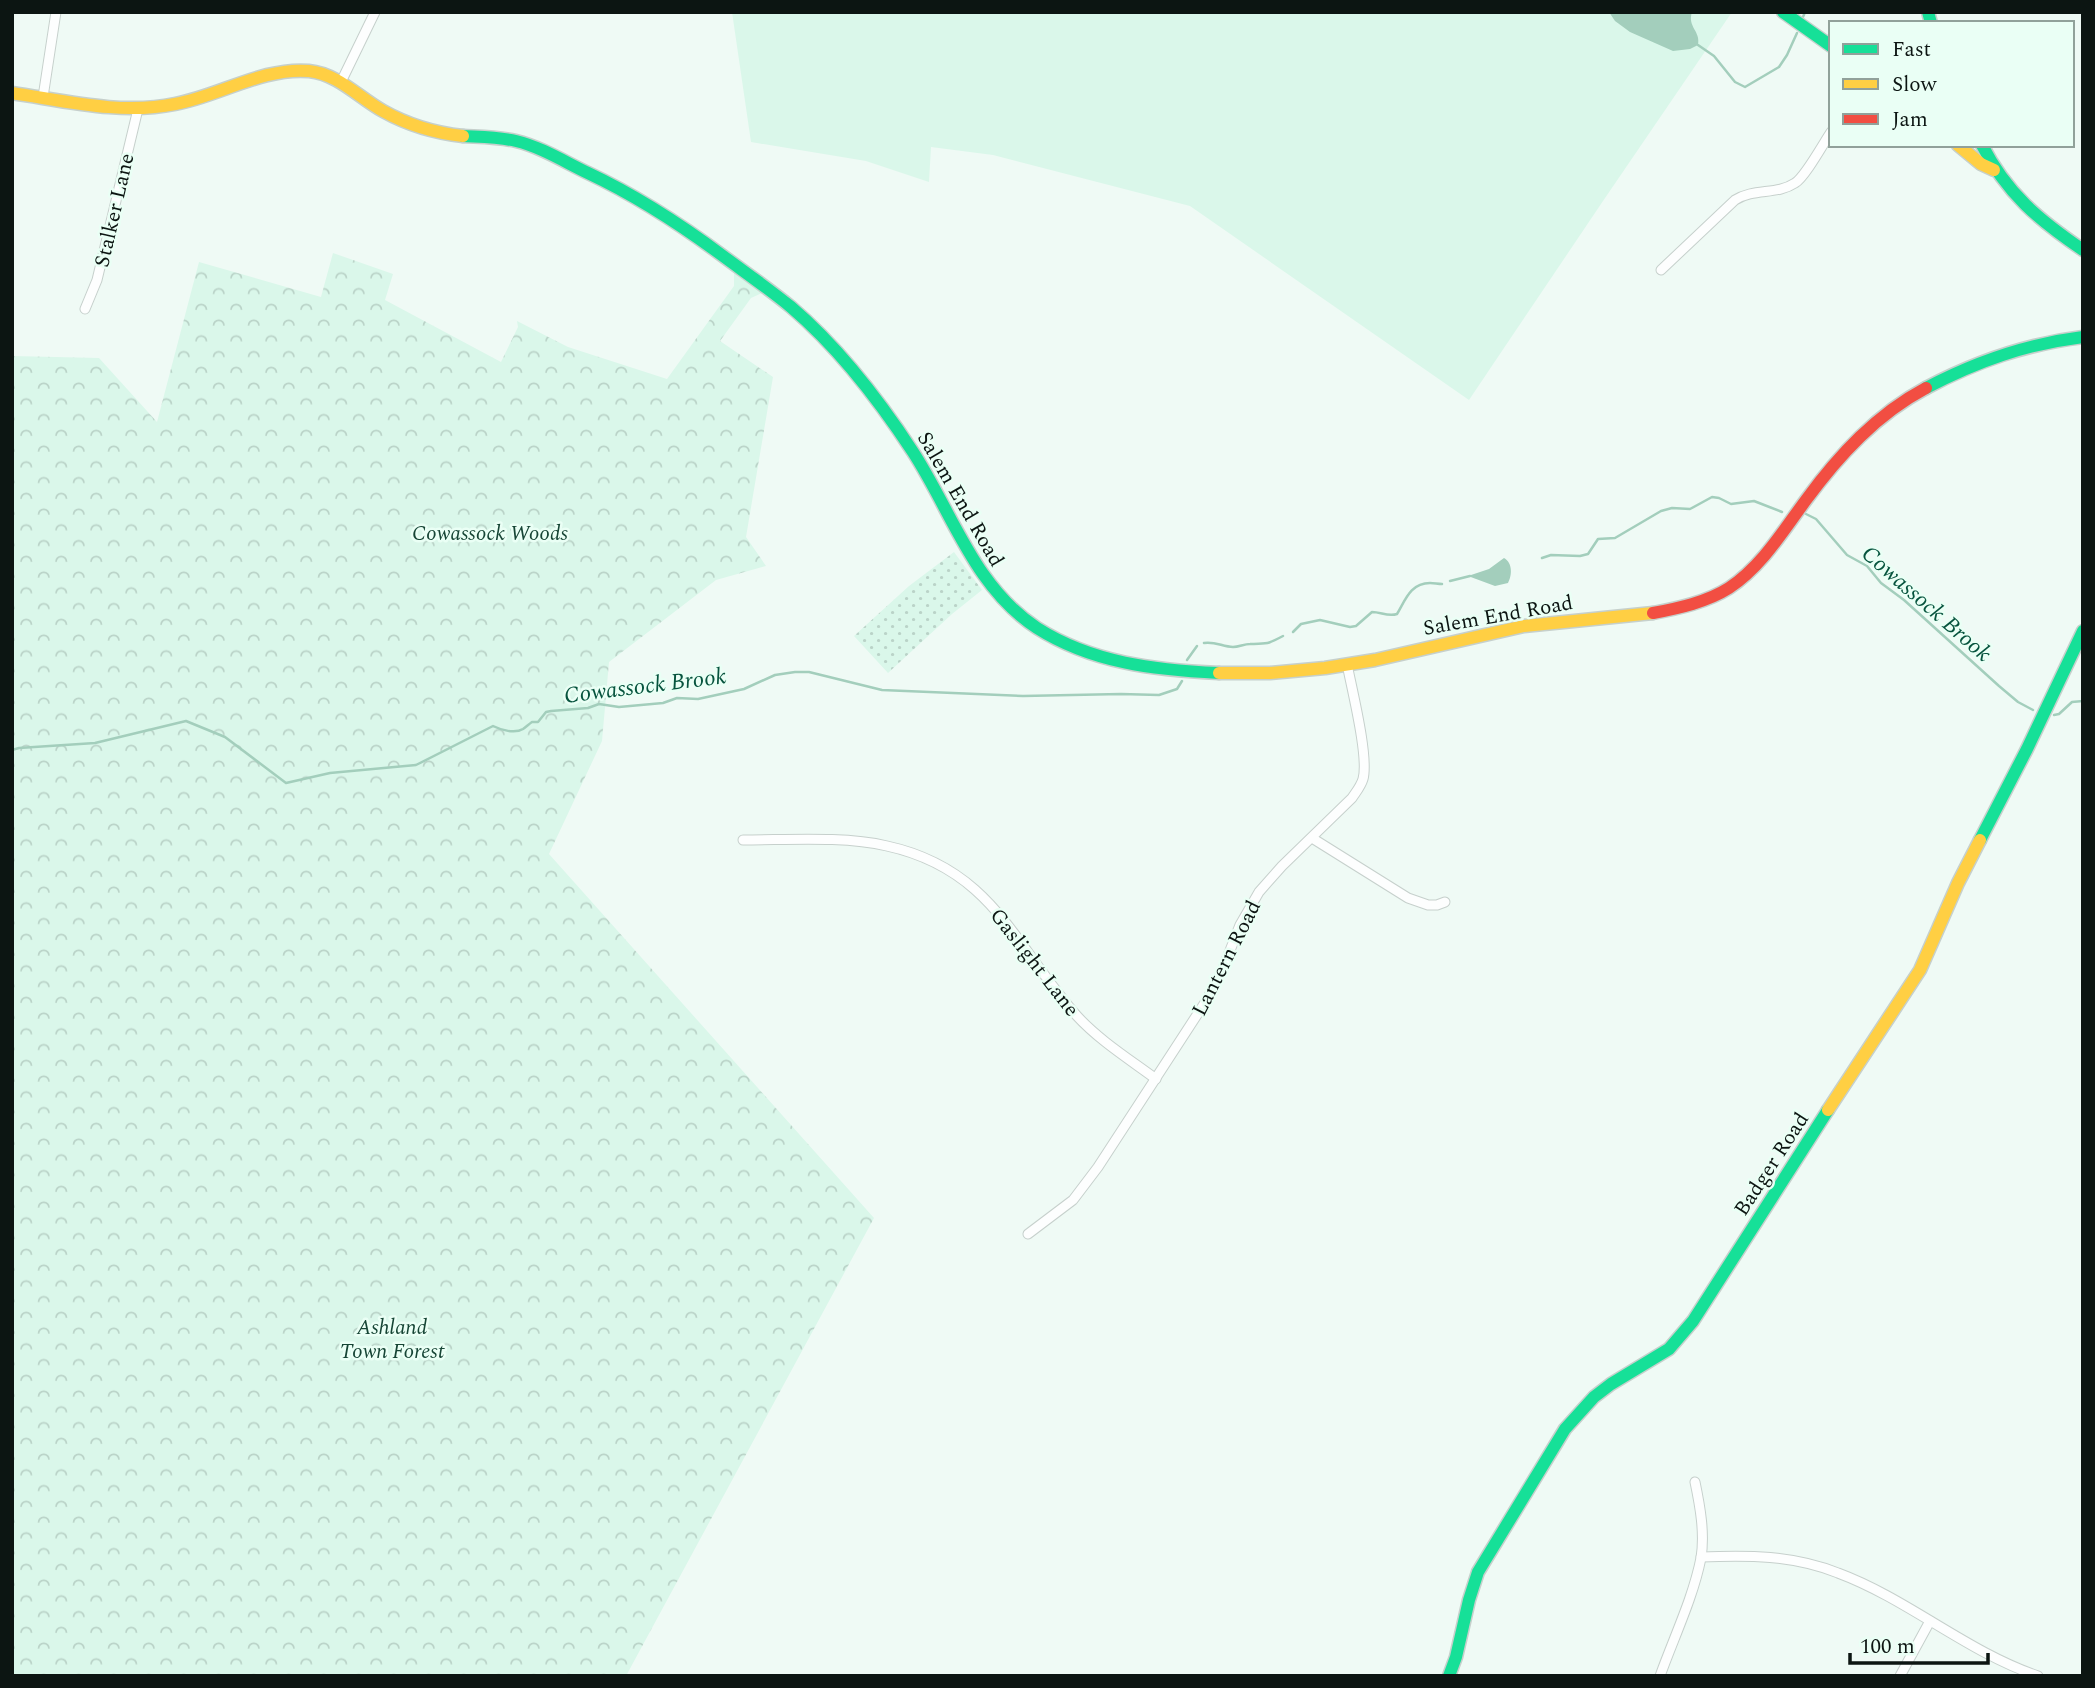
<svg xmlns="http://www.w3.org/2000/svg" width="2095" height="1688" viewBox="0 0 2095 1688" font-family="Spectral,serif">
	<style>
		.grass { fill: #daf7ea }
		.forest { fill: url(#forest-crowns) }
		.garden { fill: url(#garden-dots) }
		.water { fill: #a3cebc }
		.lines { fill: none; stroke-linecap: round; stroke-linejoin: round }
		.stream { stroke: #a3cebc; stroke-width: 2.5 }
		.street-casing { stroke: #c6d0cc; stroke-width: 11 }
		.fast-casing { stroke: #c6d0cc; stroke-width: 15 }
		.slow-casing { stroke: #c6d0cc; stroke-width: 15 }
		.jam-casing { stroke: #c6d0cc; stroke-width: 15 }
		.street { stroke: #fdfefe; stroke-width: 9 }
		.fast { stroke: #16e098; stroke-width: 12 }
		.slow { stroke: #ffcf43; stroke-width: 12 }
		.jam { stroke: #f24e42; stroke-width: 12 }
		.labels { text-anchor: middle; stroke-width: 5; stroke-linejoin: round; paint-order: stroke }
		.street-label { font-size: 21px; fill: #0c1512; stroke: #eafff5 }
		.park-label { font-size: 21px; font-style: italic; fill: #164535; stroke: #eafff5 }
		.water-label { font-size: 23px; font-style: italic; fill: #07543e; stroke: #eafff5 }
	</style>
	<defs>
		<pattern id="forest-crowns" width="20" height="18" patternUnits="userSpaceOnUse" patternTransform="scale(1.75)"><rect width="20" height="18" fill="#daf7ea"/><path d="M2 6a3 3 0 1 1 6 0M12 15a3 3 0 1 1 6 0" fill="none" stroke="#bad3c8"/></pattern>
		<pattern id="garden-dots" width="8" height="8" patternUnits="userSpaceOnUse" patternTransform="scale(1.75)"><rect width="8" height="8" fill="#daf7ea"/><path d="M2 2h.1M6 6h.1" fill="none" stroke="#bad3c8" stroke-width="1.8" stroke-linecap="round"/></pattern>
	</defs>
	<rect width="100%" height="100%" fill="#effaf5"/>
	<polygon class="grass" points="732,12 1732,12 1603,201 1469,400 1190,206 993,155 931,147 929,182 866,161 751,142"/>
	<polygon class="forest" points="333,253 393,274 385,300 501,362 518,327 517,321 568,347 667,379 734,286 734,273 762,293 751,298 720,341 773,377 746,537 766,566 716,580 609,662 602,741 549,854 874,1218 626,1676 12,1676 12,356 99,358 157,422 199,262 321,297"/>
	<polygon class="garden" points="954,552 982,590 952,614 888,673 854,636 909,586"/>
	<g class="water">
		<path d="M 1609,12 L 1692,12 C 1687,27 1701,31 1698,45 L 1690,49 L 1673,51 L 1630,32 L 1615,21 Z"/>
		<path d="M 1504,558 C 1513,563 1512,576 1508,583 L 1495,586 L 1468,576 L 1489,569 Z"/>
	</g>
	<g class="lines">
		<g class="stream">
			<polyline points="1803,17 1805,12"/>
			<polyline points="1698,45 1714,56 1735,82 1745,87 1779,67 1787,55 1797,33"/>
			<polyline points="1806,514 1816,519 1847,555 1867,566 1881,583 1904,600 1999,686 2018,702 2033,710"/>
			<polyline points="1542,558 1551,555 1580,556 1588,554 1598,539 1615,538 1661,511 1672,508 1690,509 1712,497 1719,498 1731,504 1754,501 1782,512"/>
			<polyline points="1450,581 1470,576"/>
			<path d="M 1293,632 L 1301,624 L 1320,620 L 1350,627 L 1356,626 L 1372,612 C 1381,612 1388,617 1397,614 C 1405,601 1410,583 1430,583 C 1434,583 1438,584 1442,584"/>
			<path d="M 1204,643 C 1215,641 1223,647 1233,647 C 1239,647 1244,644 1250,644 C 1269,643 1266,645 1283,636"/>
			<polyline points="1187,660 1197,646"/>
			<polyline points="2054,715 2059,714 2072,702 2083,701"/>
			<path d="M 12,750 L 19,748 L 95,743 L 186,721 L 225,737 L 286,783 L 330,773 L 416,765 L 493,726 C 501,730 515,734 523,729 C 526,727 529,724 532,722 L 538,722 L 546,712 L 551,711 L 588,708 L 599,704 L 619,707 L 663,703 L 677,698 L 698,699 L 744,689 L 775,675 L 795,672 L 809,672 L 882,690 L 1023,696 L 1121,694 L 1159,695 L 1177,689 L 1182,681"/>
		</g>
		<g class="street-casing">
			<g id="street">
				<polyline points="341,82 375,12"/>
				<polyline points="43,97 56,12"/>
				<path d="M 1661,270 L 1735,200 C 1754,188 1777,195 1795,183 C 1805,177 1823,144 1831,132"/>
				<polyline points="85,309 97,280 138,109"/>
				<polyline points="1312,838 1408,898 1428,905 1437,905 1445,902"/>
				<path d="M 743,840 C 789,840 844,836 887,846 C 992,869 1014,945 1077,1016 C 1099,1040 1129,1059 1156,1079"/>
				<path d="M 1028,1234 L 1073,1200 L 1098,1167 L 1206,1001 L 1222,971 L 1240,925 L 1259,892 L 1282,866 L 1352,798 C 1356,792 1361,786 1363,779 C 1369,757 1352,690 1347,664"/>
				<path d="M 1701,1557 C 1748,1555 1793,1555 1838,1573 C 1908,1599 1967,1652 2038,1676"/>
				<path d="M 1660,1676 C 1674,1637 1693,1598 1701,1558 C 1705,1533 1700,1506 1695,1482"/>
				<polyline points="1900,1676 1930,1621"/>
			</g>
		</g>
		<g class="fast-casing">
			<g id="fast">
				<polyline points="1783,12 1831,46"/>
				<polyline points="1928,12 1931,23"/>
				<path d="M 463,136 C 481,137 499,137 516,141 C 541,147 565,162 588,173 C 637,196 680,224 723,256 C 746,273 769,289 791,307 C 838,347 879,400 913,452 C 952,512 974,587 1037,628 C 1092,663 1155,670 1219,673"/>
				<path d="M 1982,145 C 2007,194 2039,220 2083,250"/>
				<path d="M 1926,388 C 1977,361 2026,344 2083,337"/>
				<polyline points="1980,840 2027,749 2083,631"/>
				<polyline points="1449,1676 1456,1657 1469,1600 1478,1572 1565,1429 1594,1397 1611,1384 1669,1349 1693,1321 1828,1110"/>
			</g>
		</g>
		<g class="slow-casing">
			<g id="slow">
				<path d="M 12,93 C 66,101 121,115 175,104 C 219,96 263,67 309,71 C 338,74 358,97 383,111 C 408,125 435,133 463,136"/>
				<polyline points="1958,145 1981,164 1994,170"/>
				<polyline points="1219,673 1270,673 1325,668 1375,660 1524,626 1653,613"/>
				<polyline points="1828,1110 1920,970 1958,883 1980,840"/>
			</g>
		</g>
		<g class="jam-casing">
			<path id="jam" d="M 1653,613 C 1679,608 1707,602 1729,588 C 1762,566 1783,531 1806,500 C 1839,455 1877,414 1926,388"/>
		</g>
		<use href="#street" class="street"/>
		<use href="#fast" class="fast"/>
		<use href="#slow" class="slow"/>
		<use href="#jam" class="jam"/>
	</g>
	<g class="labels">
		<g class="street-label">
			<text transform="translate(114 210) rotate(-77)" y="7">Stalker Lane</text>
			<text transform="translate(961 499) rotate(60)" y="7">Salem End Road</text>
			<text transform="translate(1498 615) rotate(-10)" y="7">Salem End Road</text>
			<text transform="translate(1226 958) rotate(-63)" y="7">Lantern Road</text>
			<text transform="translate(1035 962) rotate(52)" y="7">Gaslight Lane</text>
			<text transform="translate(1771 1164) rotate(-57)" y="7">Badger Road</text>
		</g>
		<g class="park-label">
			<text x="490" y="540">Cowassock Woods</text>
			<text x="392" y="1334">Ashland<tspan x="392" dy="24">Town Forest</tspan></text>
		</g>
		<g class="water-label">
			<text transform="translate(1927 603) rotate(41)" y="8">Cowassock Brook</text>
			<text transform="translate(645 685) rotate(-7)" y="8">Cowassock Brook</text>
		</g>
	</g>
	<rect width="2095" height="1688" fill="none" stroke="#0c1512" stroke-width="28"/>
	<rect x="1829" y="21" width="245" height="126" fill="#eafff5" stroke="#91a19a" stroke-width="2"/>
	<rect x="1843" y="44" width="35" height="10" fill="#16e098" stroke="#91a19a" stroke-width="2"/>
	<text x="1892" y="56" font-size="21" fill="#0c1512">Fast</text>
	<rect x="1843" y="79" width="35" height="10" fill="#ffcf43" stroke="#91a19a" stroke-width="2"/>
	<text x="1892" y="91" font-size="21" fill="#0c1512">Slow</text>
	<rect x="1843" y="114" width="35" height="10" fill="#f24e42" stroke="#91a19a" stroke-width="2"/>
	<text x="1892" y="126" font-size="21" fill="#0c1512">Jam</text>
	<path d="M1850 1653v10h138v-10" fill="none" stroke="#0c1512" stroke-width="3.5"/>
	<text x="1860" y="1653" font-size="21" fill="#0c1512" stroke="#eafff5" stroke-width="5" paint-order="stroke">100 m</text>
</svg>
